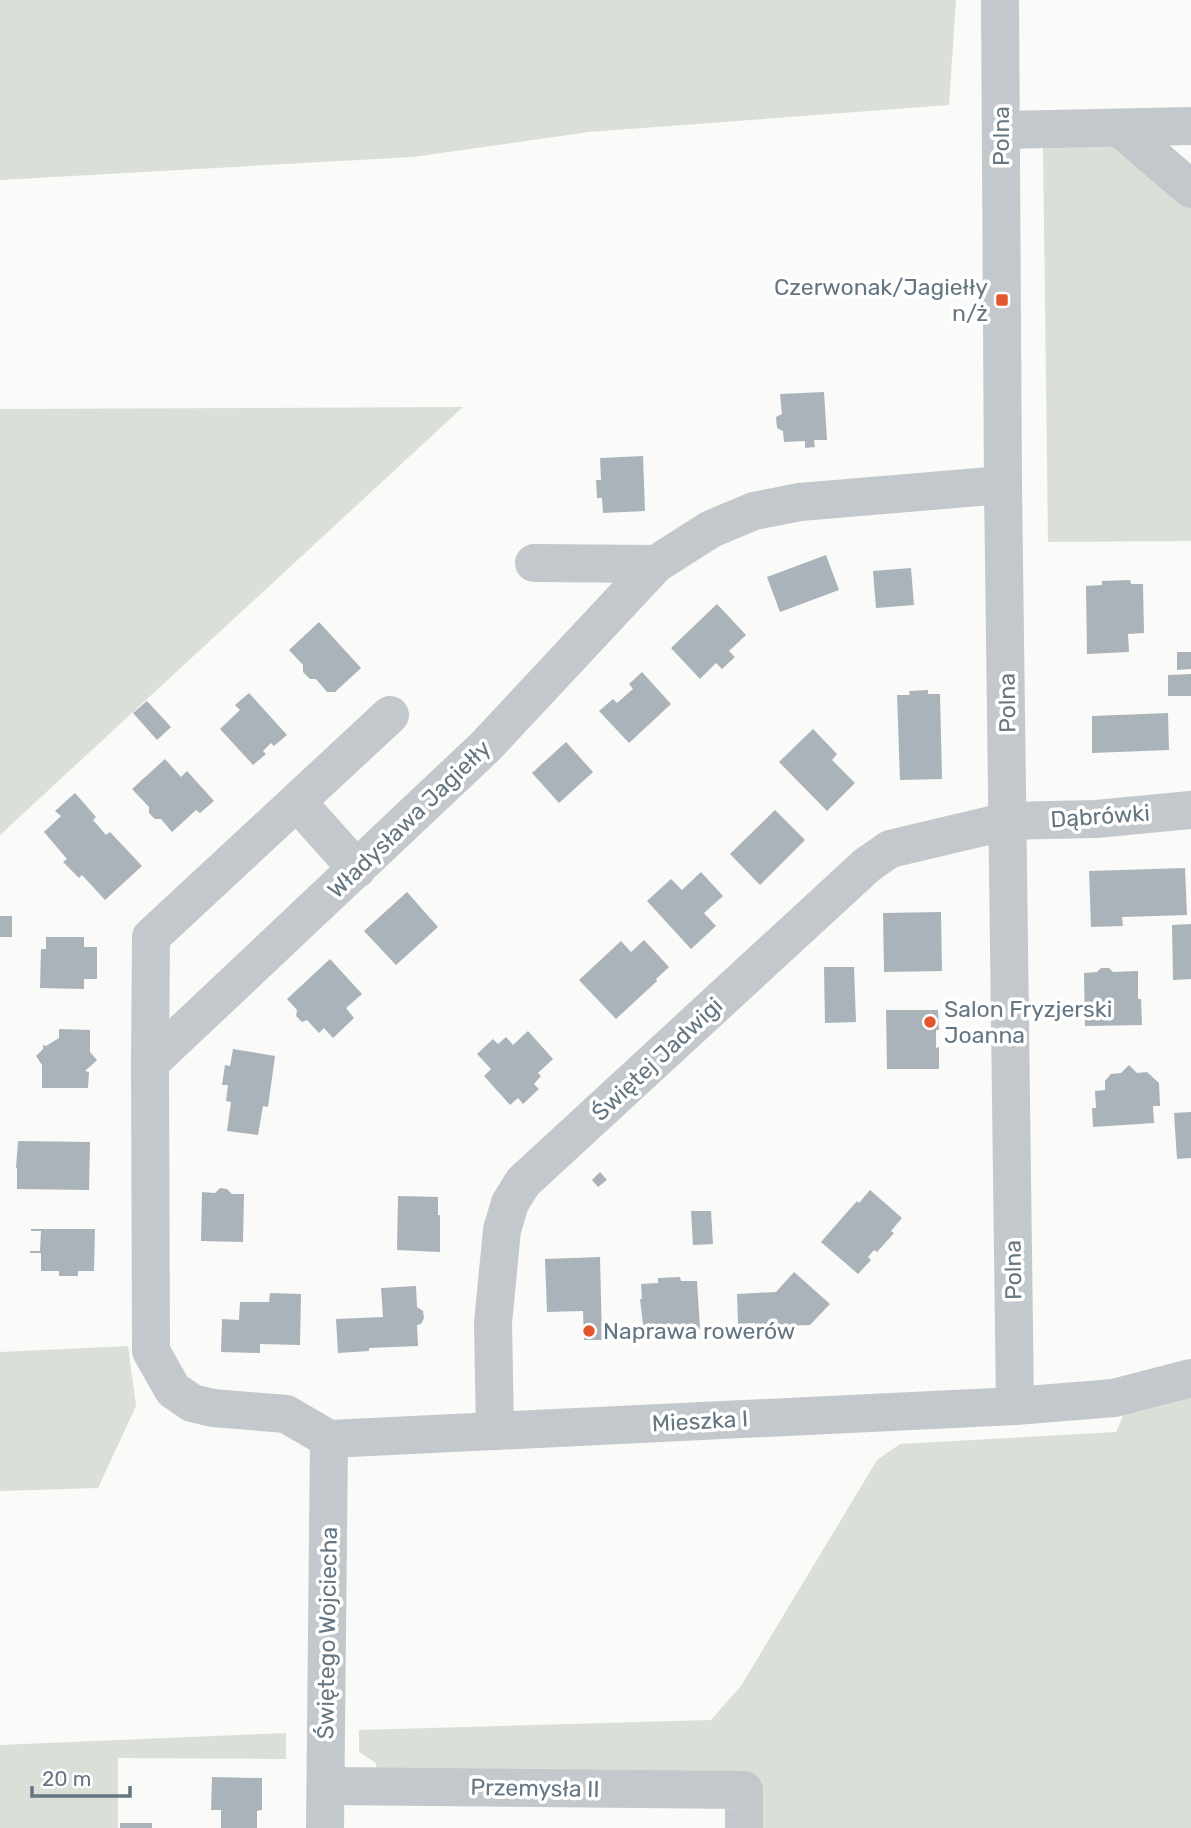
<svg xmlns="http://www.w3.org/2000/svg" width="1191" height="1828" viewBox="0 0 1191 1828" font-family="Rubik,sans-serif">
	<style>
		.green { fill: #dadfd7 }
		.building { fill: #aab3b9 }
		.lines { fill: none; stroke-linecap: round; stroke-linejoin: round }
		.minor { stroke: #c3c8cc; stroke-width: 38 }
		.poi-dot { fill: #e4572e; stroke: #fff; stroke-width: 2.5 }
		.labels { text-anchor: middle; stroke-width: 7; stroke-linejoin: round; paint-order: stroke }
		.street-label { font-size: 23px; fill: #657683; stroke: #fff }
		.poi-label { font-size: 23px; fill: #657683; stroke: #fff; text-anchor: start }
	</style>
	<rect width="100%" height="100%" fill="#fafaf8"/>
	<g class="green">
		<polygon points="0,0 956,0 949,105 589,132 413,157 0,180"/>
		<polygon points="1118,144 1191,208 1191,541 1048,542 1043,145"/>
		<polygon points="463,407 0,835 0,409"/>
		<polygon points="128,1346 136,1406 98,1488 0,1491 0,1352"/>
		<polygon points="1191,1392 1191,1828 759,1828 754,1797 377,1772 376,1763 359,1752 359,1730 711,1720 741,1686 877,1460 900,1444 1116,1432 1125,1411"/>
		<polygon points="286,1733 286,1759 118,1758 118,1828 0,1828 0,1745"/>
	</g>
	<g class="building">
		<polygon points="824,392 827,440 814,440 815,447 805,448 805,441 784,442 783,431 777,428 776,417 782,414 780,394"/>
		<polygon points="643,456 645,511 603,513 602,498 597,498 596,480 601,480 600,458"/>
		<polygon points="826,555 839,590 780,612 767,577"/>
		<polygon points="911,568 914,605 876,608 873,571"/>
		<polygon points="1130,580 1131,584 1143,584 1144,633 1128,634 1129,652 1087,654 1086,586 1102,585 1102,581"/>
		<polygon points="717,604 746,635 729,651 735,657 722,669 716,663 700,679 671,648"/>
		<polygon points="319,622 361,668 335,692 327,692 316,679 310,679 303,672 303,665 289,650"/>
		<polygon points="1177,652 1191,652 1191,669 1177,670"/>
		<polygon points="642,672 671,704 629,743 599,711 613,699 617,703 633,689 629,684"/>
		<polygon points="1191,674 1191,696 1168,696 1168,675"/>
		<polygon points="928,690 928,694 940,694 942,779 900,780 897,695 910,695 909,691"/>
		<polygon points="249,693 287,735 274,746 271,743 263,751 266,754 253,765 220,729 240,710 235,705"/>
		<polygon points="147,701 171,727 157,740 133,713"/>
		<polygon points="1168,713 1169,750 1092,753 1092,716"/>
		<polygon points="813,729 837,754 832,760 855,783 827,811 779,762"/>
		<polygon points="566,742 593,772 559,803 532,773"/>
		<polygon points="165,759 181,777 187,771 214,801 200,813 196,810 172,832 161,819 155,819 149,813 149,807 132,789"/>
		<polygon points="75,793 96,817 93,820 106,835 110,832 142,866 105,900 82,875 79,878 63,862 67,859 44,832 61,816 55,811"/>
		<polygon points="775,810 805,840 760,885 730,854"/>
		<polygon points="1185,868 1187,915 1122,917 1123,926 1091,927 1089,871"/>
		<polygon points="701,872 723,896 704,913 716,926 691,949 647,901 671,879 682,890"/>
		<polygon points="407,892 438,927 396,965 364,931"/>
		<polygon points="941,912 942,971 884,972 883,913"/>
		<rect x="0" y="916" width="12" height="21"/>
		<polygon points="1191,924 1191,979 1173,980 1172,925"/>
		<polygon points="46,937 84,937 84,947 97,947 97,979 84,979 84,989 40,988 41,949 46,949"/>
		<polygon points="644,940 669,967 656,979 657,981 616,1019 579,980 621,941 631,952"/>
		<polygon points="330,959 362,994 346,1008 354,1018 333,1038 324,1028 319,1033 307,1020 302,1022 296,1016 297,1010 287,999"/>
		<polygon points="824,967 854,967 856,1022 825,1023"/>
		<polygon points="1101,968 1109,968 1113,972 1138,971 1138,999 1141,999 1142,1025 1085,1026 1084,973 1097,972"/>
		<polygon points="886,1010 938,1010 939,1030 936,1030 936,1048 939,1047 939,1069 887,1069"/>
		<polygon points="59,1029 90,1030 90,1052 97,1060 85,1071 89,1072 88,1088 42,1088 42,1065 36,1056 43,1049 43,1045 46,1046 59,1038"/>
		<polygon points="528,1031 553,1059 538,1073 541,1076 534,1084 539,1089 523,1104 518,1098 510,1105 484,1076 491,1069 477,1054 493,1039 498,1044 506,1037 513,1045"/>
		<polygon points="233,1049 275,1056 268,1107 263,1106 258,1135 227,1131 231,1102 226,1101 228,1085 222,1085 225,1065 230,1066"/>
		<polygon points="1129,1065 1137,1073 1147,1072 1159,1083 1160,1106 1153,1106 1154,1123 1093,1127 1092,1108 1096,1108 1095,1091 1105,1090 1105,1081 1111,1074 1121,1073"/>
		<polygon points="1191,1112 1191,1158 1177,1159 1174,1113"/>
		<polygon points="18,1141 90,1142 89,1190 17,1189 17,1168 16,1168"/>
		<polygon points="600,1172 607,1180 598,1187 592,1180"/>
		<polygon points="220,1188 227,1189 232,1194 244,1194 243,1242 201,1241 202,1192 215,1193"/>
		<polygon points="870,1190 902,1218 891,1231 894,1233 877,1252 874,1250 868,1257 871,1260 858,1274 821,1242 857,1201 859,1203"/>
		<polygon points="398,1196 438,1197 438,1215 440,1215 440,1252 397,1250"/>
		<polygon points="691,1211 711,1211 713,1244 693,1245"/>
		<polygon points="31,1229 95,1229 94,1271 78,1271 78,1276 59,1276 59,1271 41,1271 41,1253 30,1253 30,1251 40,1251 41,1231 31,1231"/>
		<polygon points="600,1257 602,1340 584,1340 583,1311 547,1312 545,1259"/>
		<polygon points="794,1272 830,1304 810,1325 755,1327 755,1323 738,1324 737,1294 776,1292"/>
		<polygon points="680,1277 681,1281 697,1281 700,1329 644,1333 640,1299 642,1299 641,1284 658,1283 658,1278"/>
		<polygon points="416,1286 417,1307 423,1311 424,1318 421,1324 417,1325 418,1346 369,1348 369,1351 338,1353 336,1319 383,1317 381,1288"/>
		<polygon points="270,1293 301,1294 300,1345 260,1344 260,1353 221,1352 222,1319 239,1320 240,1302 269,1302"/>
		<polygon points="212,1777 262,1778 262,1810 257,1811 257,1828 221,1828 221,1810 211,1810"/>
		<rect x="120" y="1823" width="32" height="5"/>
	</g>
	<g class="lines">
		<g class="minor">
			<polyline points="1000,0 1003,485 1015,1406"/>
			<polyline points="1120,128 1191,189"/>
			<polyline points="1001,130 1191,126"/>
			<polyline points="1003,485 800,502 754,511 711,529 656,564 485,747 150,1063 151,1351 173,1390 192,1403 213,1408 286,1414 329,1439 1015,1406 1114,1398 1191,1378"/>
			<polyline points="534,563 656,564"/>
			<polyline points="297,802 357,869"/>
			<polyline points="150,1063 151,937 390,715"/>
			<polyline points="495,1431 493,1323 502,1230 510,1203 523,1182 867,865 890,849 1008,821 1096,819 1191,810"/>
			<polyline points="326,1786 744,1790 744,1828"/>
			<polyline points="325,1828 329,1439"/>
		</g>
	</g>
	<g class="poi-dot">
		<rect x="995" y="293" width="14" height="14" rx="3.5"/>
		<circle cx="930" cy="1022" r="7"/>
		<circle cx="589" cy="1331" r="7"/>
	</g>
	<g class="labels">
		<g class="street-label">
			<text transform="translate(1001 136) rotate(-90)" y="8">Polna</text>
			<text transform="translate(1007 703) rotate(-91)" y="8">Polna</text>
			<text transform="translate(1100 816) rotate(-4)" y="8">Dąbrówki</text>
			<text transform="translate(409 819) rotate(-44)" y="8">Władysława Jagiełły</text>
			<text transform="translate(657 1059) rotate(-43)" y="8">Świętej Jadwigi</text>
			<text transform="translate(1013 1270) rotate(-91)" y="8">Polna</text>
			<text transform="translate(700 1421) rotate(-3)" y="8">Mieszka I</text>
			<text transform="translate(327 1633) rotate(-89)" y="8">Świętego Wojciecha</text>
			<text transform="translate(535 1788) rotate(1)" y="8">Przemysła II</text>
		</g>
		<g class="poi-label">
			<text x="988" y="295" text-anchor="end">Czerwonak/Jagiełły<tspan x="988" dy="26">n/ż</tspan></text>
			<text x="944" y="1017">Salon Fryzjerski<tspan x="944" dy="26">Joanna</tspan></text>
			<text x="603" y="1339">Naprawa rowerów</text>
		</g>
	</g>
	<path d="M32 1786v10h98v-10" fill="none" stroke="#657683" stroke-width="3.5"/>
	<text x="42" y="1786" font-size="21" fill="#657683" stroke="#ffffff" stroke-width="5" paint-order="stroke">20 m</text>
</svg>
